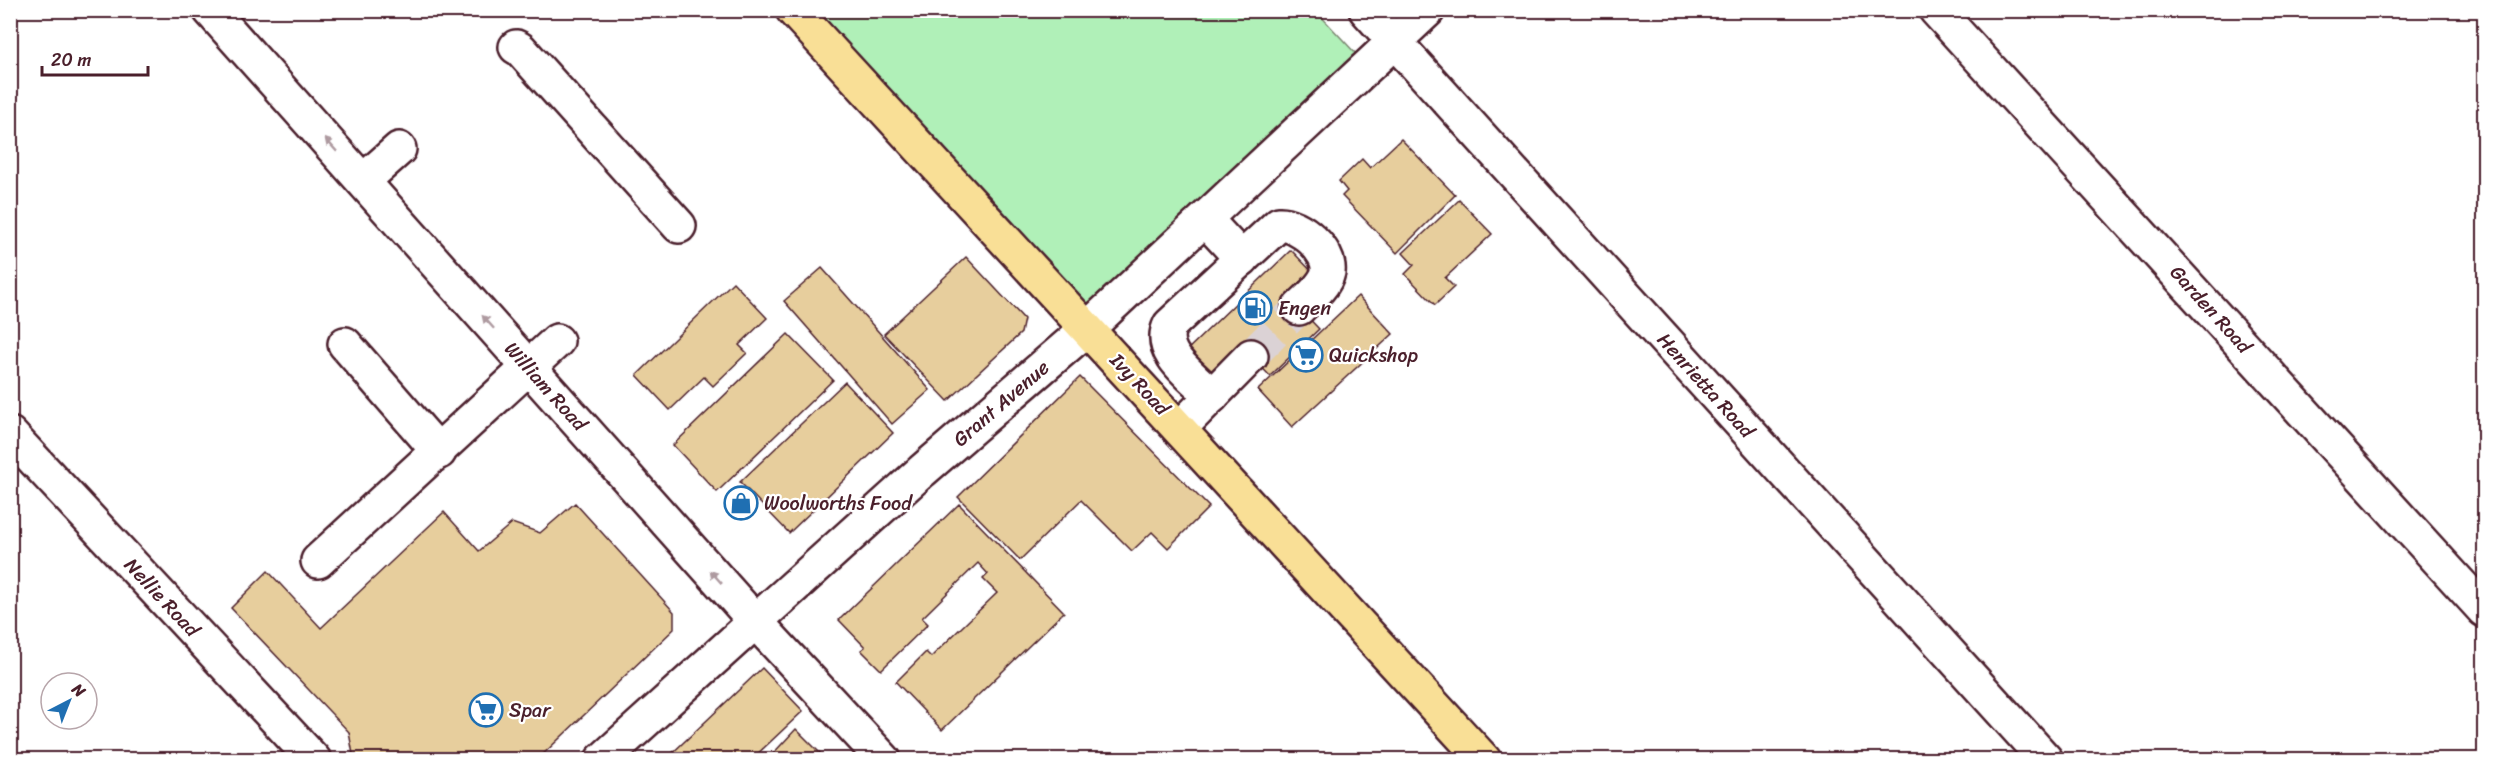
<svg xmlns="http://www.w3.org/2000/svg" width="2495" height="770" viewBox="0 0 2495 770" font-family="Sriracha,sans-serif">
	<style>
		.green { fill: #b0f0b8; stroke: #7d8872; stroke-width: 1.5 }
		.building { fill: #e7ce9d; stroke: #4a1f2b; stroke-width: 1.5 }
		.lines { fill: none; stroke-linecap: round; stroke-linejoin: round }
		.minor-tunnel { stroke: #dbd2d5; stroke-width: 33; stroke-dasharray: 33 16; stroke-linecap: butt }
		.minor-casing { stroke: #4a1f2b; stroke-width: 38 }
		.major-casing { stroke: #4a1f2b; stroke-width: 38 }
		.minor { stroke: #fff; stroke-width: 33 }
		.major { stroke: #f9df96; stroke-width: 33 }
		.oneway { fill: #ae9aa0 }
		.labels { text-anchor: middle; stroke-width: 4.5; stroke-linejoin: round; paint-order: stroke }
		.poi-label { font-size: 20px; fill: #4a1f2b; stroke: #fff; text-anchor: start }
		.street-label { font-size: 20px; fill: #4a1f2b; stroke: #fff }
	</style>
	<rect width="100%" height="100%" fill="#fff"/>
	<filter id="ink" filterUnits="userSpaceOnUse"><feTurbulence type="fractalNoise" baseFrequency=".0167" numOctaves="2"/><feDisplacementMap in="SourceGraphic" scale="12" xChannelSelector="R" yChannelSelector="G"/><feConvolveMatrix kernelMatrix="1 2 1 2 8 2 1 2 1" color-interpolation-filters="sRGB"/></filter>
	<g filter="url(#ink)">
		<polygon class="green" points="815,11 1316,11 1357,55 1090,307"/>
		<g class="building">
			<polygon points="1401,139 1455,195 1397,253 1342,196 1347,191 1339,181 1362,159 1370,168"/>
			<polygon points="1459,200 1492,234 1445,278 1454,287 1435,305 1405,274 1414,265 1403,253"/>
			<polygon points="1291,250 1320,280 1299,308 1319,329 1270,376 1244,349 1211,380 1184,353"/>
			<polygon points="966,257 1024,319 1021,333 948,401 884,334"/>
			<polygon points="822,268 930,390 892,424 784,301"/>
			<polygon points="733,282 767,318 739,345 747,353 713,386 704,377 670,410 637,375"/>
			<polygon points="1358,296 1393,334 1292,427 1258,390"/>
			<polygon points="788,334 833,380 717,492 673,445"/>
			<polygon points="1080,377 1209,507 1168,548 1152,532 1132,551 1081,500 1020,560 958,497"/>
			<polygon points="845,382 893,433 789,533 740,482"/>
			<polygon points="575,503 674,612 674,629 537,760 354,760 349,732 231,608 268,571 321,628 444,512 479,551 512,523 540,533"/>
			<polygon points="959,504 1064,612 942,730 896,682 926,652 931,657 997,593 983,579 988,574 978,563 922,618 928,624 881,670 861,650 865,647 839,620"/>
			<polygon points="762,668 803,711 751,760 665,760"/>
			<polygon points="796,729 827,760 767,760"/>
		</g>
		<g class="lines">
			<polyline class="minor-tunnel" points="1251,356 1299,308"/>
			<g class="minor-casing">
				<g id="minor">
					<polyline points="210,10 755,621 884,760"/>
					<polyline points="1366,10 2046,760"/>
					<polyline points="1936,10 2484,610"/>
					<polyline points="516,47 520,49 679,226"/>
					<polyline points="363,181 399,149"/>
					<polyline points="1205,219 1242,259"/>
					<polyline points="345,344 439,452"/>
					<path d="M 1212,396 C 1194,377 1156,353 1170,325 L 1279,224 C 1299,223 1331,251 1328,272 C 1325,286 1309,298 1299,308"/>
					<polyline points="1180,428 1251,356"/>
					<polyline points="10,434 314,760"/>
					<polyline points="318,561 557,341"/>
					<polyline points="602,760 922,471 1088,328 1428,10"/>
				</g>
			</g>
			<g class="major-casing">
				<polyline id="major" points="793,10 1484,760"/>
			</g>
			<use href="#minor" class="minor"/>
			<use href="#major" class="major"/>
		</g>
		<defs><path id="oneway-solid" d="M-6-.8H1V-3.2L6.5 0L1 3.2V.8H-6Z" transform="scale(1.5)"/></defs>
		<g class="oneway">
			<use href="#oneway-solid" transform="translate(331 145) rotate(-132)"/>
			<use href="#oneway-solid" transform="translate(488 322) rotate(-132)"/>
			<use href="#oneway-solid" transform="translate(716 577) rotate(-132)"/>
		</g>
	</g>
	<defs>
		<g id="fuel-ring" transform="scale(1.725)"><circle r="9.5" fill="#fff" stroke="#1f6fb2" stroke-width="1.5"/><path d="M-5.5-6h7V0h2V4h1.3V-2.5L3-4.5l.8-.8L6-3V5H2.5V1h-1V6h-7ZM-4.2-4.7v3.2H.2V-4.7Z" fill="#1f6fb2"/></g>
		<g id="supermarket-ring" transform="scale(1.725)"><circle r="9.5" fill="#fff" stroke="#1f6fb2" stroke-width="1.5"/><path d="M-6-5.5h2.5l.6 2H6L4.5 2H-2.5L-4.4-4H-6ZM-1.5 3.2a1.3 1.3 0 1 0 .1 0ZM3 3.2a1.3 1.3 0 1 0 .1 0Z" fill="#1f6fb2"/></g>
		<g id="shop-ring" transform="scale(1.725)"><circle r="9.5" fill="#fff" stroke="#1f6fb2" stroke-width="1.5"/><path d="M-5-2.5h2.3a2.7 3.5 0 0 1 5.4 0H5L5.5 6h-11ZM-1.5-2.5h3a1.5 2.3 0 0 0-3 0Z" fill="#1f6fb2"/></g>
	</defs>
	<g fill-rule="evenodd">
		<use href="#fuel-ring" x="1255" y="308"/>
		<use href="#supermarket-ring" x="1306" y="355"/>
		<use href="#shop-ring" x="741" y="503"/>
		<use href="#supermarket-ring" x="486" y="710"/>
	</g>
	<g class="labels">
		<g class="poi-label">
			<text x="1278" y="315">Engen</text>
			<text x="1329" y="362">Quickshop</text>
			<text x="764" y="510">Woolworths Food</text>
			<text x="509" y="717">Spar</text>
		</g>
		<g class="street-label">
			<text transform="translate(2211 309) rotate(48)" y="7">Garden Road</text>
			<text transform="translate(1140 384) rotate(47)" y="7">Ivy Road</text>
			<text transform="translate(1706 385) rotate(48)" y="7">Henrietta Road</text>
			<text transform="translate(546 386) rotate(48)" y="7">William Road</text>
			<text transform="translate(1001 403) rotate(-41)" y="7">Grant Avenue</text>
			<text transform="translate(162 597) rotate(47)" y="7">Nellie Road</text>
		</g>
	</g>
	<rect width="2495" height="770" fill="none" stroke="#fff" stroke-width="36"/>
	<rect x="18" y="18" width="2459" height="734" fill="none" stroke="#4a1f2b" stroke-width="2" filter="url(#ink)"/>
	<g transform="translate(69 701) rotate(42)"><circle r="28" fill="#ffffff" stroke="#b7a5aa" stroke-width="1.5"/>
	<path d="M0-4.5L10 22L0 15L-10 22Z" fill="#1f6fb2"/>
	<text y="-9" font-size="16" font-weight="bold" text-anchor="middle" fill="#4a1f2b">N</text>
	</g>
	<path d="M42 66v9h106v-9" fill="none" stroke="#4a1f2b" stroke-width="3"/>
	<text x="51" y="66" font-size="18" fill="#4a1f2b" stroke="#ffffff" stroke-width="4.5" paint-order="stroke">20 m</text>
</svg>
